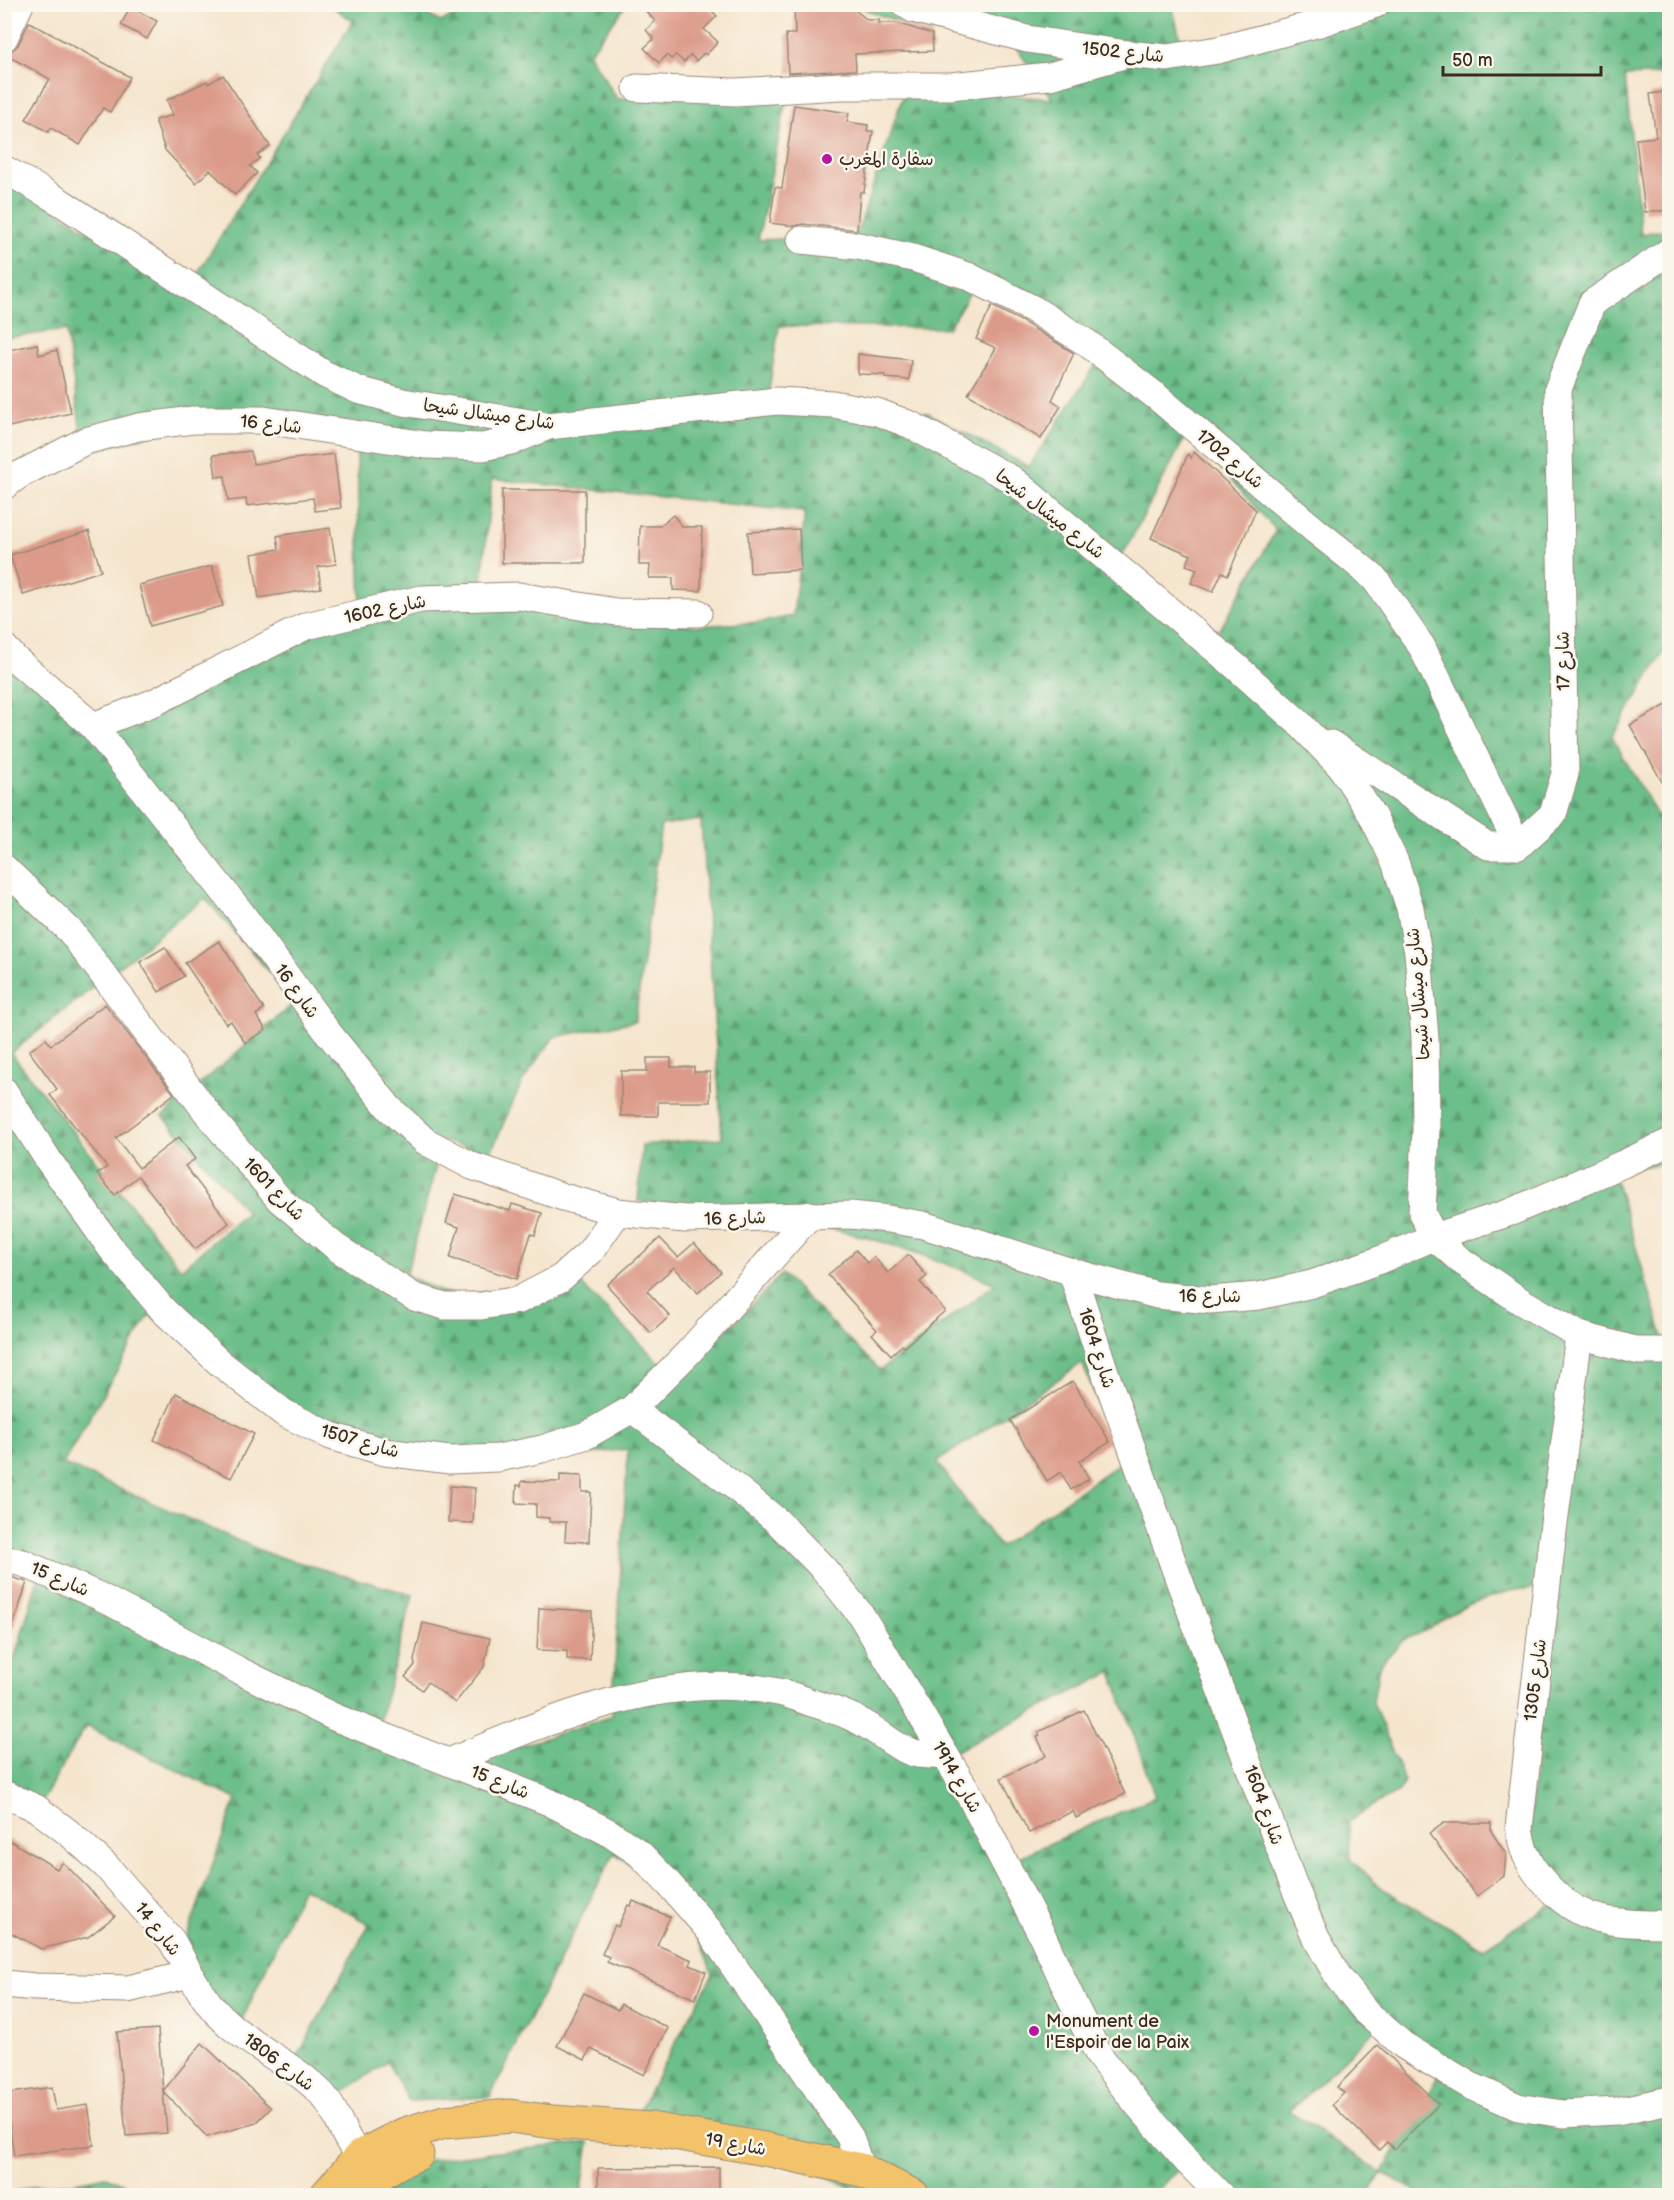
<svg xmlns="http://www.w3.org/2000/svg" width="1674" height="2200" viewBox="0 0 1674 2200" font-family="'Balsamiq Sans','Playpen Sans Arabic',sans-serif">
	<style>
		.forest { fill: url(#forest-firs); stroke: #547454; stroke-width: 1.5; fill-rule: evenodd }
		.building { fill: #dc9b8a }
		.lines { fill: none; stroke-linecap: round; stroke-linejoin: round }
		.minor-casing { stroke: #988876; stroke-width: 29 }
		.major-casing { stroke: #988876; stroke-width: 35 }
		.minor { stroke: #fff; stroke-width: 27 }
		.major { stroke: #f2c36a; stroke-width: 33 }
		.poi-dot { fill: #b5179e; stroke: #fbf7ec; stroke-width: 2 }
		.labels { text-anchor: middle; stroke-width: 5; stroke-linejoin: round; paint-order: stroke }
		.street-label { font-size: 18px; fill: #3b2a1e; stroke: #fbf7ec }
		.poi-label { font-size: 18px; fill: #3b2a1e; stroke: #fbf7ec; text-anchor: start }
	</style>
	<defs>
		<pattern id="forest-firs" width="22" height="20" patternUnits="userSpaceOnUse" patternTransform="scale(1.5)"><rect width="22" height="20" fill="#6cbe8a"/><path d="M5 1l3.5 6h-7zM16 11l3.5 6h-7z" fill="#5a9b70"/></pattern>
	</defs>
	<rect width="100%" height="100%" fill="#fbf7ec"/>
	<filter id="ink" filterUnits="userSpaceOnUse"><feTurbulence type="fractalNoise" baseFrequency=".0167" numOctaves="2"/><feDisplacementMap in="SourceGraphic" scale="12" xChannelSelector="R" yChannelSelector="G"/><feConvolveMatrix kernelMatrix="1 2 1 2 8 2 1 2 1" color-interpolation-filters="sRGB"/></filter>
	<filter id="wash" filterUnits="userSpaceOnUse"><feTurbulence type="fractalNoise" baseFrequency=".008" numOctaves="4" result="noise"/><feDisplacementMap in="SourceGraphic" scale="24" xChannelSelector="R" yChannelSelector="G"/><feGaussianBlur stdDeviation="1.35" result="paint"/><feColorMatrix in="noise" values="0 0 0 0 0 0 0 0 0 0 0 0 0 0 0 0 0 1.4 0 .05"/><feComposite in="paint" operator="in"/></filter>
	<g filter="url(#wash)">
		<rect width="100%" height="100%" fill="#f5e5cd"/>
		<g class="forest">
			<path d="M 330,5 L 412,5 L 440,22 L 480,5 L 626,5 L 589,54 L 617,99 L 790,83 L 758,240 L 856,236 L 906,87 L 1053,99 L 1009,38 C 956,36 903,27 855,5 L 1172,5 L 1185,60 L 1339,5 L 1669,5 L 1669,74 L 1625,76 L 1641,234 L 1669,229 L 1669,644 L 1612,737 L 1670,838 L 1669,1162 L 1613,1172 L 1669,1356 L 1669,2195 L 1424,2195 L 1383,2173 L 1366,2195 L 1204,2195 L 1178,2170 L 1152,2195 L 866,2195 L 828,2177 L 634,2119 L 713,1974 C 705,1955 698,1935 686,1919 C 668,1895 639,1869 614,1853 L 490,2097 L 409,2101 L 387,2062 L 330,2101 L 291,2069 L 369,1924 L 303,1887 L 238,2029 L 176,1967 L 236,1799 L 86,1726 L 34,1815 L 5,1806 L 5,1665 L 12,1667 L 39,1575 L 4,1565 L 4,641 L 81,730 L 361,608 L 356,421 L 210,419 L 84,453 L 66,330 L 5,338 L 5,177 L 185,294 L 353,21 ZM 979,278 L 1107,348 L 1029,467 L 928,413 L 767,403 L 779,326 L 948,328 ZM 1188,432 L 1276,530 L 1219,631 L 1113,573 ZM 492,479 L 805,512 L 793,616 L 762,622 L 698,626 L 480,601 ZM 701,820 L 722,1138 L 642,1145 L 638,1201 C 705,1210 775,1215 841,1231 C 894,1244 945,1262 995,1284 L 880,1370 L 782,1274 L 677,1380 L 576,1279 L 459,1296 L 440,1291 L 406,1275 L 443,1141 L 490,1154 L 522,1082 L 554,1037 L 635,1021 L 661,825 ZM 205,898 L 295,1002 L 163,1116 L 247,1212 L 181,1269 L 11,1053 ZM 149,1315 L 278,1407 L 479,1466 L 510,1464 L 628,1449 L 612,1716 L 468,1763 L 377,1730 L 413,1595 L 269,1554 L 63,1464 ZM 1082,1363 L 1122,1461 L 1000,1547 L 937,1462 ZM 1550,1586 L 1528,1842 L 1564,1896 L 1484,1948 L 1381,1888 L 1350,1859 L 1349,1821 L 1375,1804 L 1399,1792 L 1404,1781 L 1373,1702 L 1379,1666 L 1403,1640 L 1429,1629 L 1449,1615 L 1470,1604 L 1509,1591 ZM 1112,1672 L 1155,1797 L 1001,1865 L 936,1761 ZM 1381,2024 L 1440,2073 L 1382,2173 L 1290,2111 Z"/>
			<polygon points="589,2142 581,2195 388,2195 363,2167"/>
			<polygon points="106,2176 148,2195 8,2195 31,2186 71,2183"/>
		</g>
		<g id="blocks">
			<g class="building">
				<polygon points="639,4 705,4 717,16 704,29 718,42 706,55 704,53 696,61 691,55 684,62 676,55 671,59 667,55 659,63 644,48 654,39 646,30 655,21"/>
				<polygon points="794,4 832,4 839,9 852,8 868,20 879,20 879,23 897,23 932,34 933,51 855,54 856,70 788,73 786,34 795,34"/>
				<polygon points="130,7 157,21 147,39 121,25"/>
				<polygon points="29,22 130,77 110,112 103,108 80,145 51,128 48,132 26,119 50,79 6,55 18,45"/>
				<polygon points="223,75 270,146 257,155 260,158 250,166 257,173 235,195 210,170 196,183 165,150 155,120 173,115 167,100 207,81 208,84"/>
				<polygon points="1670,91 1670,210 1645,212 1636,139 1656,137 1650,94"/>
				<polygon points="794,105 849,113 847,122 868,125 867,131 873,131 864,192 860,192 857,230 803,224 794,226 770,223 775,187 782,188"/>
				<polygon points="992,306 1025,323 1074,353 1052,400 1061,406 1041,439 968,394 996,348 976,339"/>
				<polygon points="37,344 39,355 57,350 71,413 4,428 4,351"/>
				<polygon points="858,354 911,360 909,380 885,378 885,375 858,374"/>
				<polygon points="251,451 253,464 334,454 341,508 315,511 313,498 247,506 246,499 228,501 225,476 216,477 213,455"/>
				<polygon points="1194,452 1256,510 1228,575 1222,572 1213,592 1191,583 1197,569 1186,565 1191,555 1151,538 1188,454 1191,458"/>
				<rect x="502" y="490" width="83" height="73"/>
				<polygon points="673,515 683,527 702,527 701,591 673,590 673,578 649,578 650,565 639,565 640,526 660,526"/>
				<polygon points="330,528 336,564 318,567 321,588 259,598 252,554 279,549 277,536"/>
				<polygon points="799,529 801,570 750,573 748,532"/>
				<polygon points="89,531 101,571 23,595 10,555"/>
				<polygon points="212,566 223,606 150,626 139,585"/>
				<polygon points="1670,703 1670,796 1630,725"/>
				<polygon points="219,941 264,1009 256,1015 266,1030 245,1043 231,1021 226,1024 185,963"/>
				<polygon points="165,947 184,976 159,992 140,962"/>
				<polygon points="105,1004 174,1094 116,1138 139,1168 179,1137 195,1159 185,1166 229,1223 195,1249 138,1176 115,1195 97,1174 107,1167 50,1095 57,1089 29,1051 46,1039 51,1045"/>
				<polygon points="647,1058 671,1058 671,1067 694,1067 694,1072 710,1072 710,1102 658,1102 658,1116 621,1116 621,1071 647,1071"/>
				<polygon points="455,1194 510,1211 512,1204 542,1213 535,1235 531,1234 517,1279 450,1258 459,1227 446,1223"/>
				<polygon points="660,1238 678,1257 694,1243 721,1272 698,1293 674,1267 647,1291 670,1316 651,1333 607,1285"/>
				<polygon points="856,1250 867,1263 874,1257 888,1273 908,1255 927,1276 920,1282 945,1311 904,1347 902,1345 891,1355 872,1334 877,1330 828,1275"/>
				<polygon points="1073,1381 1110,1442 1079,1461 1089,1479 1071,1490 1061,1472 1047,1481 1010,1420"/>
				<polygon points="176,1393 254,1434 231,1478 154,1440"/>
				<polygon points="560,1475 582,1476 582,1492 591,1492 589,1542 565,1541 566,1522 549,1522 549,1518 536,1517 536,1504 516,1503 517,1485 521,1486 522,1481 560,1482"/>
				<polygon points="450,1486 475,1488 473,1523 448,1522"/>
				<polygon points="4,1575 27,1582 8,1642 4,1641"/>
				<polygon points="539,1608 592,1611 590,1660 567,1659 567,1651 537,1650"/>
				<polygon points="423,1623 490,1638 484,1667 455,1703 428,1682 422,1690 405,1677 415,1665 414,1660"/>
				<polygon points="1084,1710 1125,1794 1076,1818 1073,1811 1029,1833 1001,1778 1046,1756 1037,1737 1040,1736 1038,1732"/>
				<polygon points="1444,1823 1491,1823 1491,1831 1506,1854 1504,1876 1477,1896 1429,1834"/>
				<polygon points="4,1837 57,1869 63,1862 115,1916 88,1937 41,1949 4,1929"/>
				<polygon points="633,1901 670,1917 657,1945 692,1960 690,1965 706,1972 695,1999 607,1962 609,1957 602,1954 615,1925 618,1927 628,1905 631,1906"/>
				<polygon points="584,1993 618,2010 621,2004 668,2028 644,2075 591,2049 585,2060 557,2046"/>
				<polygon points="158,2029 163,2091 202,2043 271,2108 256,2123 207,2137 163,2091 167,2133 126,2136 117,2032"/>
				<polygon points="1378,2045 1439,2104 1394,2149 1387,2142 1379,2150 1332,2105 1344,2093 1337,2087"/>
				<polygon points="52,2087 56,2110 88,2105 94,2145 14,2156 5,2094"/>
				<polygon points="719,2167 719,2196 598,2196 598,2168"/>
			</g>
		</g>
	</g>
	<g filter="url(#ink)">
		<use href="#blocks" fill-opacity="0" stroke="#988876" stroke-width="1.5"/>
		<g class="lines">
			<g class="minor-casing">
				<g id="minor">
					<polyline points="905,4 913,9 1027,39 1127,54 1167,58 1218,50 1320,23 1376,4"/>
					<polyline points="4,38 20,4"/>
					<polyline points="637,88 735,92 841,86 950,86 1050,76 1127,54"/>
					<polyline points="4,169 59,201 324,374 358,390 403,402 548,426 777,401 833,404 877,412 911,425 1013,480 1233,664 1299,723 1341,767 1372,815 1395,862 1410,908 1418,953 1425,1038 1426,1129 1422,1213 1434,1237 1460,1260 1522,1302 1579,1335 1639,1351 1670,1351"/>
					<polyline points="801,240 859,246 913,258 968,276 1033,309 1087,343 1157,397 1316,531 1349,557 1375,579 1422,647 1518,846"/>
					<polyline points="4,486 19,475 85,441 139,427 193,420 264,420 426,445 483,447 515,440 548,426"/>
					<polyline points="4,647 15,659 93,726 241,913 326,1030 390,1109 425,1141 472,1166 563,1197 618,1212 685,1219 851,1215 888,1219 923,1225 1072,1272 1157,1295 1210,1300 1259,1296 1312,1284 1377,1261 1434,1237 1511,1212 1623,1164 1670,1142"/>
					<polyline points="93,726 155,702 306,626 421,599 519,596 616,612 698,613"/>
					<polyline points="1331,744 1488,846 1518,846 1553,814 1565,774 1558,389 1592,303 1670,251"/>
					<polyline points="4,868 71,932 212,1119 280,1200 337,1248 414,1297 445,1306 481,1306 519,1300 561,1278 590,1252 618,1212"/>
					<polyline points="4,1091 49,1161 111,1248 164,1311 220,1363 284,1413 331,1436 385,1452 450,1460 498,1458 542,1449 587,1435 632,1409 688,1353 810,1215"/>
					<polyline points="1072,1272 1108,1381 1178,1577 1294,1886 1316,1938 1339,1978 1367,2013 1403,2045 1469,2085 1518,2107 1563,2114 1617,2111 1670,2100"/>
					<path d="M 1579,1335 L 1553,1531 L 1519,1828 C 1521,1837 1522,1847 1526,1855 C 1539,1883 1569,1912 1601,1919 C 1623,1924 1646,1924 1670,1924"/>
					<polyline points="632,1409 734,1486 777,1521 823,1568 861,1615 971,1798 1043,1937 1075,2007 1100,2057 1138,2105 1187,2161 1221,2196"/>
					<polyline points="4,1559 23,1563 99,1596 238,1670 334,1717 549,1802 608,1832 639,1853 668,1883 709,1930 850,2137 861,2170"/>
					<path d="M 449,1762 C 550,1719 666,1669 778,1692 C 789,1694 801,1699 812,1703 C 829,1708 848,1714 863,1723 C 882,1733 896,1749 918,1754 C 927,1755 937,1755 946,1756"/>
					<polyline points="4,1794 36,1808 69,1833 106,1866 172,1941 190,1974 128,1989 35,1987 4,1984"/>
					<path d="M 190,1974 C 198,1988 207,2003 219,2015 C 249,2046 292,2063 322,2094 C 339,2112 342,2139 361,2156"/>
				</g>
			</g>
			<g class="major-casing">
				<g id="major">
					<polyline points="326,2196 361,2156 405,2134 444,2122 510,2116 553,2122 651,2129 770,2150 861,2170 913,2196"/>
					<path d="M 356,2196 C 376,2175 390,2164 417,2154"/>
				</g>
			</g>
			<use href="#minor" class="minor"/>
			<use href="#major" class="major"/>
		</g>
	</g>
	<g class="poi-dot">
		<circle cx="827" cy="159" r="6"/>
		<circle cx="1034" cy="2031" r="6"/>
	</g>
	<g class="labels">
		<g class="street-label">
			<text transform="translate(1123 52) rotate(6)" y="6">شارع 1502</text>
			<text transform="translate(489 414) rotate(8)" y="6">شارع ميشال شيحا</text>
			<text transform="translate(271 424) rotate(6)" y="6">شارع 16</text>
			<text transform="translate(1230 459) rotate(40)" y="6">شارع 1702</text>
			<text transform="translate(1050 514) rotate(38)" y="6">شارع ميشال شيحا</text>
			<text transform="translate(385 609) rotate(-12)" y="6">شارع 1602</text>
			<text transform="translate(1563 661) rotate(-91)" y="6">شارع 17</text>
			<text transform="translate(297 991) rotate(54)" y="6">شارع 16</text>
			<text transform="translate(1418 994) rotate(-95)" y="6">شارع ميشال شيحا</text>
			<text transform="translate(274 1189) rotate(46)" y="6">شارع 1601</text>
			<text transform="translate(735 1218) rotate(-2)" y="6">شارع 16</text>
			<text x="1210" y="1302">شارع 16</text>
			<text transform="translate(1097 1348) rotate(72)" y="6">شارع 1604</text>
			<text transform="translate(360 1441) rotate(16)" y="6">شارع 1507</text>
			<text transform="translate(60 1579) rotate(23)" y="6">شارع 15</text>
			<text transform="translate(1535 1680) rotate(-83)" y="6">شارع 1305</text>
			<text transform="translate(957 1777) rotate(60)" y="6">شارع 1914</text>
			<text transform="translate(500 1782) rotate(22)" y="6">شارع 15</text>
			<text transform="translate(1264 1805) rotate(70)" y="6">شارع 1604</text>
			<text transform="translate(158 1929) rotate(52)" y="6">شارع 14</text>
			<text transform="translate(279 2062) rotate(37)" y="6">شارع 1806</text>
			<text transform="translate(736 2144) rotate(10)" y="6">شارع 19</text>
		</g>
		<g class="poi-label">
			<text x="839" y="165">سفارة المغرب</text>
			<text x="1046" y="2027">Monument de<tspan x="1046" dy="21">l'Espoir de la Paix</tspan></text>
		</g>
	</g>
	<rect width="1674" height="2200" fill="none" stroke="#fbf7ec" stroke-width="24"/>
	<path d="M1443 66v9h158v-9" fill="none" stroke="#3b2a1e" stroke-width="3"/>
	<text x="1452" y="66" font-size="18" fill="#3b2a1e" stroke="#fbf7ec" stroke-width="4.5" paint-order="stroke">50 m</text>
</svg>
